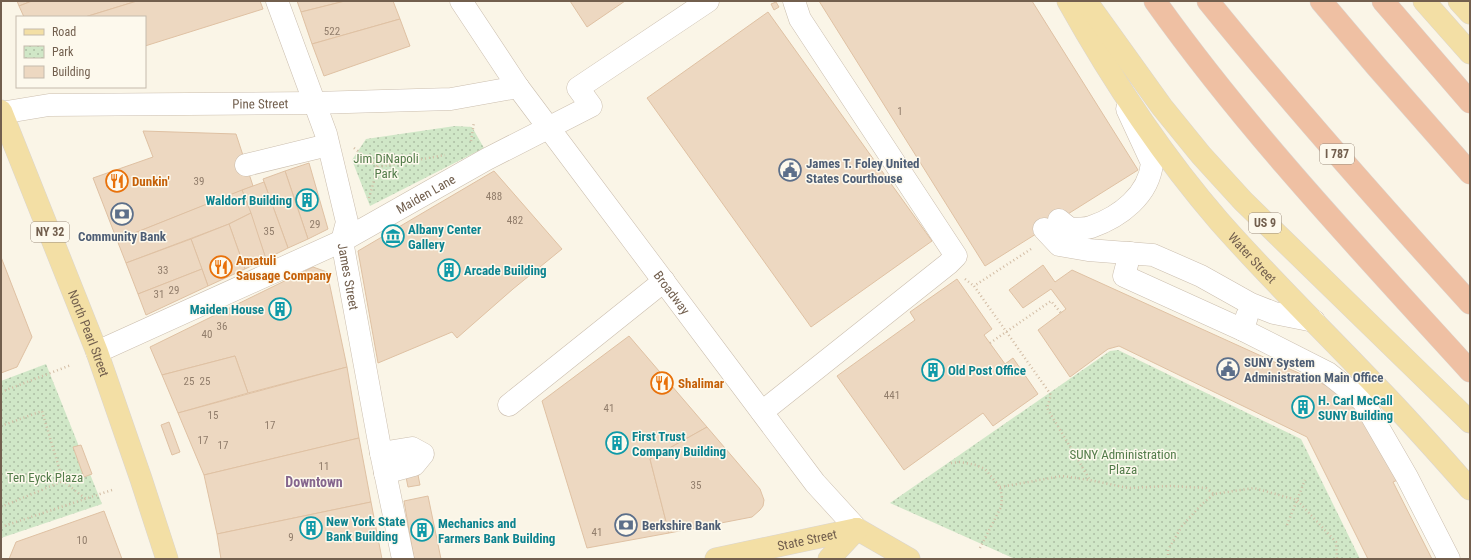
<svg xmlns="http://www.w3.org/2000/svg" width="1471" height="560" viewBox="0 0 1471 560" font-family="'Roboto Condensed',sans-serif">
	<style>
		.park { fill: url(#park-dots) }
		.building { fill: #edd8c1; stroke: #dfc1a3 }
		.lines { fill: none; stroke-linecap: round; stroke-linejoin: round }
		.minor-casing { stroke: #cbbeae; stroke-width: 23 }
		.major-casing { stroke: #dad5d1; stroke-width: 23 }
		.highway-casing { stroke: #dad5d1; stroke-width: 23 }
		.path { stroke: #d2bca4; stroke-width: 2.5; stroke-dasharray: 1 3; stroke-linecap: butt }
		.minor { stroke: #fff; stroke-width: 22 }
		.major { stroke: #f3dfa5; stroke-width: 22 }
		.highway { stroke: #efc0a3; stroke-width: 22 }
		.path-bridge { stroke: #d2bca4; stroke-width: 2.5; stroke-dasharray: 1 3; stroke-linecap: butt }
		.labels { text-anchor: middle; stroke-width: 3; stroke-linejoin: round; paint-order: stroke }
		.number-label { font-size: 11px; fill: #917d6b }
		.shield { fill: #fdf9ed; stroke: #9c8d7e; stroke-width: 1 }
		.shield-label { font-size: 12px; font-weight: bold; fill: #725f4e }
		.street-label { font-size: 13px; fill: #725f4e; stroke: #fdf9ed }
		.park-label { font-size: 13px; fill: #537c4a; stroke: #fdf9ed }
		.service-label { font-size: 13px; font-weight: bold; fill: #4e5e75; stroke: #fdf9ed; text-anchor: start }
		.food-label { font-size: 13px; font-weight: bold; fill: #c56008; stroke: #fdf9ed; text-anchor: start }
		.culture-label { font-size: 13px; font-weight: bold; fill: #0d838f; stroke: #fdf9ed; text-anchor: start }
		.neighbourhood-label { font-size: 14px; font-weight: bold; fill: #85668e; stroke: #fdf9ed }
	</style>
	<defs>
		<pattern id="park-dots" width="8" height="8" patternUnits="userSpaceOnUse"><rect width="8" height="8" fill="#d0e7c7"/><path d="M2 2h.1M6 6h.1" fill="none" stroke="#adbea4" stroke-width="1.8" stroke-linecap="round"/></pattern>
	</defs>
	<rect width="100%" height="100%" fill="#faf5e7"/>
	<g class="park">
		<polygon points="455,126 472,127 484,148 370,206 352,160 366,139"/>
		<polygon points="1118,350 1301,439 1360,559 1015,559 890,503 1110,351"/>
		<polygon points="46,364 102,504 1,538 1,381"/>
	</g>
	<g class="building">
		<polygon points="17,1 32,1 19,6"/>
		<polygon points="32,1 137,1 85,17 24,17 19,6"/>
		<polygon points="137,1 260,1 263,9 145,46 145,17 85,17"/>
		<polygon points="297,1 345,1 301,12"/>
		<polygon points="345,1 393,1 400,19 312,44 301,12"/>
		<polygon points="570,1 625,1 587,27"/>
		<polygon points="819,1 1032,1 1138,170 985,266"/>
		<polygon points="776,2 779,7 774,10 771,4"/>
		<polygon points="768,12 932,241 811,327 647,98"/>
		<polygon points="400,19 410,46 324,76 312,44"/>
		<polygon points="143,131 236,134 253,186 117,240 93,178 153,157"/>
		<polygon points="309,163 328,229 308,239 285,171"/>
		<polygon points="285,171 308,239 288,248 263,179"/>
		<polygon points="494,171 562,249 513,289 457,338 452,332 378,363 358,251"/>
		<polygon points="264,182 288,248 266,259 242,190"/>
		<polygon points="242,190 251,213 229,224 126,263 117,240"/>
		<polygon points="251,213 266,259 245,269 229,224"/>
		<polygon points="229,224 245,269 208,286 191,239"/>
		<polygon points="191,239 202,269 138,294 126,263"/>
		<polygon points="1,257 32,337 17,367 1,373"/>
		<polygon points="1043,265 1055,282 1072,270 1358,400 1400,479 1393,482 1432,559 1368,559 1307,437 1119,346 1108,349 1070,377 1038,330 1066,309 1051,289 1023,308 1009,290"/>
		<polygon points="313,267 327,272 347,367 248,393 235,356 162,375 150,347"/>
		<polygon points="202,269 208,286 146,315 138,294"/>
		<polygon points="957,279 992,329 984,335 1005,364 1013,358 1038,394 993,426 983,413 904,470 837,376 915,320 910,312"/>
		<polygon points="629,336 707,427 650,459 669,533 587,548 542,401"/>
		<polygon points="235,356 248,393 178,413 162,375"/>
		<polygon points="347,367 359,438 204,475 178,413"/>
		<polygon points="169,422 180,452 172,455 161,425"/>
		<polygon points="707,427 760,489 764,500 763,506 760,510 752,517 669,533 650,459"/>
		<polygon points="359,438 371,502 217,534 204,475"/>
		<polygon points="81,445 92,474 84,477 73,447"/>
		<polygon points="418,475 420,485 408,487 406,477"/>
		<polygon points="428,496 441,559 414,559 404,501"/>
		<polygon points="371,502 382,559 221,559 217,534"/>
		<polygon points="104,511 122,559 9,559 16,542"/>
	</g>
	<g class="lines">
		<g class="minor-casing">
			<g id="minor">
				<path id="s1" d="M 277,1 L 326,134 L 347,222 L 342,241 L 381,453 L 403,559"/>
				<path id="s2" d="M 461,1 L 518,87 L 815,483 L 857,529"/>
				<path id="s3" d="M 1,113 L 49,105 L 314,103 L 451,99 L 518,87"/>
				<polyline points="246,165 328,145"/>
				<path d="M 1059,220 L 1070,229 C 1077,229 1085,229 1091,227 C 1120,217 1149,195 1152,163 L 1127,109"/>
				<polyline points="1044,229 1059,245 1088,250 1153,255 1201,276 1251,304 1274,313 1314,321"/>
				<polyline points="1130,253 1124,276 1243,330 1247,316"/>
				<polyline points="1243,330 1328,373 1363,401 1407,477 1449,559"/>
				<path id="s4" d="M 97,352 L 342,241 L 487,159 L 591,106 L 578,88 L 708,1"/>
				<polyline points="509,405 664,281"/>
				<polyline points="762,412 948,264 956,256 800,19 794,1"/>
				<polyline points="381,453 412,448 423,454 414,465 385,473"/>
			</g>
		</g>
		<g class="major-casing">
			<g id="major">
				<path id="s5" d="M 1068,1 C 1111,78 1161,154 1219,221 C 1270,279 1325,332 1378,388 C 1410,421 1440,455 1470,489"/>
				<polyline points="1086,1 1162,107 1201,155 1243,201 1470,422"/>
				<polyline points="1424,1 1470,53"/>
				<polyline points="1459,1 1470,13"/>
				<path id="s6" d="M 1,111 L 97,352 L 141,479 L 167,559"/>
				<polyline points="857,529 909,559"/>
				<path id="s7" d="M 716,559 L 857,529"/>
				<polyline points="829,559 857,529"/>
			</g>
		</g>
		<g class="highway-casing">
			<g id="highway">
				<path d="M 1155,1 C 1249,133 1361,251 1470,371"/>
				<path d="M 1208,1 C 1292,105 1380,204 1470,303"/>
				<polyline points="1321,1 1376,66 1470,173"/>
				<polyline points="1383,1 1470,102"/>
			</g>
		</g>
		<g class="path">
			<polyline points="471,141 474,122"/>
			<polyline points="354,148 378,167"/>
			<polyline points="369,198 378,167 445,155"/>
			<polyline points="1031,249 974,286 1051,395 1047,408 1090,480"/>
			<polyline points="965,279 974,286"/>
			<polyline points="1,392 71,365"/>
			<polyline points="1,426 42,411 63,481 86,499"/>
			<polyline points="951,463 960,462 976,465 985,469 1000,487 1002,498 1001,507 980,548"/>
			<polyline points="1000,487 1062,476 1090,480 1128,488 1170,486 1206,488 1214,494"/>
			<polyline points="1,507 63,481"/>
			<polyline points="1287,525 1305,480"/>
			<polyline points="1,527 112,490"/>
			<polyline points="1168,559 1168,550 1182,526 1201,505 1214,494 1254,488 1297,500 1336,542 1337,559"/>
		</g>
		<use href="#minor" class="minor"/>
		<use href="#major" class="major"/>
		<use href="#highway" class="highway"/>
		<polyline class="path-bridge" points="990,343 1051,301 1061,313"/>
	</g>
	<defs>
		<g id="civic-ring" transform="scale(1.15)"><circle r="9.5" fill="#fdf9ed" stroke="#5c6f8a" stroke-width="1.5"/><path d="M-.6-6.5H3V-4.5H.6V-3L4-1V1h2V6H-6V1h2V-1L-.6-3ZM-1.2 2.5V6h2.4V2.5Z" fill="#5c6f8a"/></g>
		<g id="restaurant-ring" transform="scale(1.15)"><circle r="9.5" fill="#fdf9ed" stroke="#e8710a" stroke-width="1.5"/><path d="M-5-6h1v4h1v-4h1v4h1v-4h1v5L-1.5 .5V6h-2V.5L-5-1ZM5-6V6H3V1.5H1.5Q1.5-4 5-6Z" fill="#e8710a"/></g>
		<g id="building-ring" transform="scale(1.15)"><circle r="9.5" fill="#fdf9ed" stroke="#0f9aa8" stroke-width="1.5"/><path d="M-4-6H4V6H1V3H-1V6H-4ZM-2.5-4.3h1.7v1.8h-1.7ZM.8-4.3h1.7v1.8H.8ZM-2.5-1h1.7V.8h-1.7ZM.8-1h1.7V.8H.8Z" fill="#0f9aa8"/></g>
		<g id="bank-ring" transform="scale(1.15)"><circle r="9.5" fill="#fdf9ed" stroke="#5c6f8a" stroke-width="1.5"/><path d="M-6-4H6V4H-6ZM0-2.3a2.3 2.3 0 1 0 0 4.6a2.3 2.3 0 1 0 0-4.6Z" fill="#5c6f8a"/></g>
		<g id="museum-ring" transform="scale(1.15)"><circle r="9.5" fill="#fdf9ed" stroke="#0f9aa8" stroke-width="1.5"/><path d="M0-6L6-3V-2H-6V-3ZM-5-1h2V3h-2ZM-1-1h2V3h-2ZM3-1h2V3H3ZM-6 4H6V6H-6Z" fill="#0f9aa8"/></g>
	</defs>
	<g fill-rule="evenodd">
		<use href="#civic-ring" x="790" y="170"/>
		<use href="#restaurant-ring" x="117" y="181"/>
		<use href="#building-ring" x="307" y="200"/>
		<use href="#bank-ring" x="122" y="214"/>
		<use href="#museum-ring" x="393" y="236"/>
		<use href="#restaurant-ring" x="221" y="267"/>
		<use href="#building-ring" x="449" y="270"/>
		<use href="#building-ring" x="280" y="309"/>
		<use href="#civic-ring" x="1228" y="369"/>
		<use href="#building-ring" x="933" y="370"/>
		<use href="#restaurant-ring" x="662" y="383"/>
		<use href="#building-ring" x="1303" y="407"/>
		<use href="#building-ring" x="617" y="443"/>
		<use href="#bank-ring" x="626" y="525"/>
		<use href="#building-ring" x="311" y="528"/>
		<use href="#building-ring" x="422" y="530"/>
	</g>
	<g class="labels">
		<g class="number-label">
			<text x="332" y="35">522</text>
			<text x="900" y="115">1</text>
			<text x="199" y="185">39</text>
			<text x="494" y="200">488</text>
			<text x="515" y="224">482</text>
			<text x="315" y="228">29</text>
			<text x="269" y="235">35</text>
			<text x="163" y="274">33</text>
			<text x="174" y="294">29</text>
			<text x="159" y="298">31</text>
			<text x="222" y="330">36</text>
			<text x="207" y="338">40</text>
			<text x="189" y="385">25</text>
			<text x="205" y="385">25</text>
			<text x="892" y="399">441</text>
			<text x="609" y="412">41</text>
			<text x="213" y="419">15</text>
			<text x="270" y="429">17</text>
			<text x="203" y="444">17</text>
			<text x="223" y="449">17</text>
			<text x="324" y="470">11</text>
			<text x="696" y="489">35</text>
			<text x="597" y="536">41</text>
			<text x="291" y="541">9</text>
			<text x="82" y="544">10</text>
		</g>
		<g class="shield">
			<rect x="1320" y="144" width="34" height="20" rx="3"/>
			<rect x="1249" y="213" width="32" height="20" rx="3"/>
			<rect x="31" y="222" width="38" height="20" rx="3"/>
		</g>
		<g class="shield-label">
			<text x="1337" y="158">I 787</text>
			<text x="1265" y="227">US 9</text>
			<text x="50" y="236">NY 32</text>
		</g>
		<g class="street-label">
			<text dy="5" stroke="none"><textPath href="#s3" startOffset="260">Pine Street</textPath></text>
			<text dy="5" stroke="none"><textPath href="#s4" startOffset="365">Maiden Lane</textPath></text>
			<text dy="5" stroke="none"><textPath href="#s5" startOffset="317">Water Street</textPath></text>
			<text dy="5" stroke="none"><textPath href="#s1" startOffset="288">James Street</textPath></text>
			<text dy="5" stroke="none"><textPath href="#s2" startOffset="360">Broadway</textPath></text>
			<text dy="5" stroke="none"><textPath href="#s6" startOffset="239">North Pearl Street</textPath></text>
			<text dy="5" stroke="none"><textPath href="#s7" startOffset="93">State Street</textPath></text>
		</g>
		<g class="park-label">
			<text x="386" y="163">Jim DiNapoli<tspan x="386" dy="15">Park</tspan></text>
			<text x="1123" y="459">SUNY Administration<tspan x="1123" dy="15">Plaza</tspan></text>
			<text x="45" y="482">Ten Eyck Plaza</text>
		</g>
		<g class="service-label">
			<text x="806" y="168">James T. Foley United<tspan x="806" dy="15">States Courthouse</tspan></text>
			<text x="122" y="241" text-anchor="middle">Community Bank</text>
			<text x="1244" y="367">SUNY System<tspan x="1244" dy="15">Administration Main Office</tspan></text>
			<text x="642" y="530">Berkshire Bank</text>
		</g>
		<g class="food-label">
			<text x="132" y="186">Dunkin'</text>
			<text x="236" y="265">Amatuli<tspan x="236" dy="15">Sausage Company</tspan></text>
			<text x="678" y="388">Shalimar</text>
		</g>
		<g class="culture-label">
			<text x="292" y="205" text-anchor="end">Waldorf Building</text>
			<text x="408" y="234">Albany Center<tspan x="408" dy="15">Gallery</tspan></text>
			<text x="464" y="275">Arcade Building</text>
			<text x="264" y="314" text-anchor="end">Maiden House</text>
			<text x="948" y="375">Old Post Office</text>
			<text x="1318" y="405">H. Carl McCall<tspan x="1318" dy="15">SUNY Building</tspan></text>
			<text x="632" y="441">First Trust<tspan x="632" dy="15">Company Building</tspan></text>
			<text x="326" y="526">New York State<tspan x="326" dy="15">Bank Building</tspan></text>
			<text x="438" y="528">Mechanics and<tspan x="438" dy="15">Farmers Bank Building</tspan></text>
		</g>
		<g class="neighbourhood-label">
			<text x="314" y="487">Downtown</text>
		</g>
	</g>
	<rect width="1471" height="560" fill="none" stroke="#725f4e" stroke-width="4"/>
	<rect x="16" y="16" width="130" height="72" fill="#fdf9ed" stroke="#c5bbad"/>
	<rect x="24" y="29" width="20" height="6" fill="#f3dfa5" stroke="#c5bbad"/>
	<text x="52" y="36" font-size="12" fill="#725f4e">Road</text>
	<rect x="24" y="46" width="20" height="12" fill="url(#park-dots)" stroke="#c5bbad"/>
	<text x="52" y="56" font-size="12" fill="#725f4e">Park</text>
	<rect x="24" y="66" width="20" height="12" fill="#edd8c1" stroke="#c5bbad"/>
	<text x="52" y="76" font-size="12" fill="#725f4e">Building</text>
</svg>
